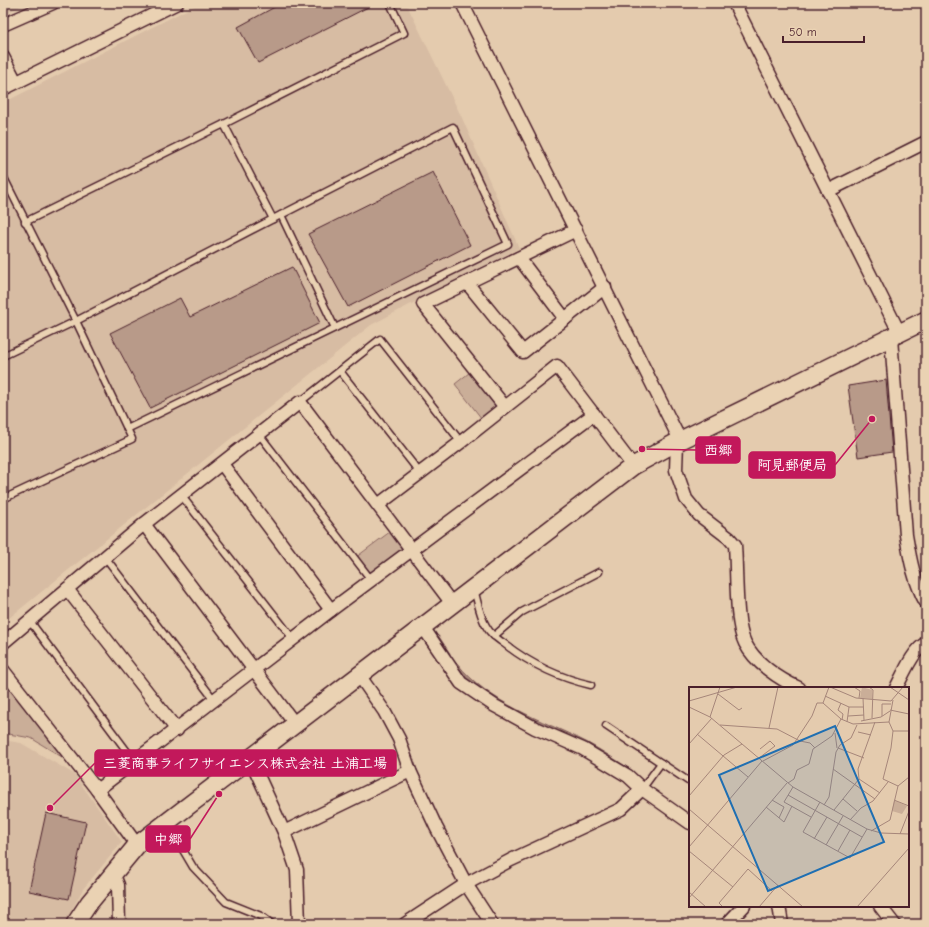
<svg xmlns="http://www.w3.org/2000/svg" width="929" height="927" viewBox="0 0 929 927" font-family="'Comic Neue','Klee One',sans-serif">
	<style>
		.built { fill: #d7bca3 }
		.green { fill: #caae98; stroke: #8a6662 }
		.water { fill: #a78779; stroke: #825d5a }
		.lines { fill: none; stroke-linecap: round; stroke-linejoin: round }
		.stream { stroke: #825d5a; stroke-width: 3 }
		.building { fill: #b89a89; stroke: #4a1f2b }
		.lane-casing { stroke: #4a1f2b; stroke-width: 9 }
		.street-casing { stroke: #4a1f2b; stroke-width: 15 }
		.secondary-casing { stroke: #4a1f2b; stroke-width: 20 }
		.lane { stroke: #ead2b3; stroke-width: 6 }
		.street { stroke: #ead2b3; stroke-width: 12 }
		.secondary { stroke: #ead2b3; stroke-width: 17 }
		.inset-road { fill: none; stroke: #a6867a; stroke-width: 1 }
		.view { fill: #1f6fb2; fill-opacity: 0.15; stroke: #1f6fb2; stroke-width: 2 }
		.inset-edge { fill: none; stroke: #4a1f2b; stroke-width: 2 }
		.leader { fill: none; stroke: #c2185b; stroke-width: 1.5 }
		.callout-dot { fill: #c2185b; stroke: #ead2b3; stroke-width: 1.5 }
		.callout { fill: #c2185b; stroke: #c2185b; stroke-width: 1.5 }
		.callout-label { font-size: 14px; text-anchor: middle; font-weight: bold; fill: #fff }
	</style>
	<rect width="100%" height="100%" fill="#e4cbae"/>
	<filter id="ink" filterUnits="userSpaceOnUse"><feTurbulence type="fractalNoise" baseFrequency=".025" numOctaves="2"/><feDisplacementMap in="SourceGraphic" scale="8" xChannelSelector="R" yChannelSelector="G"/><feConvolveMatrix kernelMatrix="1 2 1 2 8 2 1 2 1" color-interpolation-filters="sRGB"/></filter>
	<g filter="url(#ink)">
		<g class="built">
			<polygon points="3,3 27,3 3,15"/>
			<polygon points="200,3 406,3 462,118 519,248 371,325 3,623 3,103"/>
			<polygon points="3,740 21,743 74,774 122,842 83,889 64,924 3,924"/>
		</g>
		<g class="green">
			<polygon points="474,369 505,407 485,423 455,384"/>
			<polygon points="395,528 412,551 372,581 355,558"/>
			<polygon points="3,672 67,752 62,757 31,738 3,733"/>
		</g>
		<path class="water" d="M 457,663 C 489,704 541,719 586,742 C 601,750 616,760 630,769 L 625,772 L 478,691 L 454,668 Z"/>
		<g class="lines">
			<polyline class="stream" points="438,637 449,654"/>
		</g>
		<g class="building">
			<polygon points="282,3 376,3 258,63 238,27"/>
			<polygon points="433,172 470,245 348,307 308,234"/>
			<polygon points="292,267 320,323 150,408 110,333 180,298 190,317"/>
			<polygon points="886,380 892,452 858,457 848,386"/>
			<polygon points="46,813 86,822 69,899 29,891"/>
		</g>
		<g class="lines">
			<g class="lane-casing">
				<g id="lane">
					<polyline points="224,124 404,33 390,3"/>
					<polyline points="3,176 76,321 132,439 3,499"/>
					<polyline points="281,215 335,328"/>
					<polyline points="3,356 76,321 273,219 224,124 25,222"/>
					<polyline points="340,371 420,473"/>
					<polyline points="300,402 380,339 461,442"/>
					<polyline points="127,429 508,244 453,127 273,219"/>
					<polyline points="259,434 372,581"/>
					<polyline points="181,495 294,640"/>
					<polyline points="105,557 215,701"/>
					<path d="M 474,589 C 478,603 481,623 492,634 C 496,638 502,642 506,645 C 532,665 560,678 591,685"/>
					<polyline points="29,620 135,762"/>
					<polyline points="494,636 522,612 599,572"/>
					<polyline points="606,726 688,781"/>
					<polyline points="642,789 661,763"/>
					<polyline points="167,823 193,867 226,902 261,916 272,924"/>
				</g>
			</g>
			<g class="street-casing">
				<g id="street">
					<polyline points="462,3 680,440"/>
					<polyline points="734,3 900,334"/>
					<polyline points="3,25 53,3"/>
					<polyline points="3,57 16,82"/>
					<polyline points="3,89 177,3"/>
					<polyline points="828,191 926,142"/>
					<polyline points="519,258 565,319"/>
					<polyline points="467,283 523,352 605,287"/>
					<path d="M 891,338 L 906,535 C 910,559 914,581 926,603"/>
					<polyline points="505,407 423,304 576,230"/>
					<path d="M 677,442 L 676,470 L 686,499 L 699,515 L 729,538 L 735,545 C 737,570 735,624 745,643 C 755,663 779,679 799,688"/>
					<polyline points="222,464 331,610"/>
					<polyline points="378,505 461,442 557,366 633,466"/>
					<polyline points="144,524 295,724"/>
					<polyline points="67,589 177,730"/>
					<polyline points="423,627 461,683 495,706 535,728 583,749 628,776 642,789 690,823"/>
					<polyline points="3,643 144,524 300,402 453,605"/>
					<polyline points="3,670 97,790 137,845"/>
					<polyline points="359,675 384,711 399,739 410,771 436,827 466,884 492,924"/>
					<path d="M 896,688 C 903,675 913,650 926,643"/>
					<polyline points="250,758 284,832 297,870 299,924"/>
					<polyline points="97,790 331,610 594,414"/>
					<polyline points="284,832 410,771"/>
					<polyline points="113,873 118,885 119,924"/>
					<polyline points="779,906 782,924"/>
					<polyline points="880,906 894,924"/>
					<polyline points="405,924 466,884 511,860 621,809 642,789"/>
					<polyline points="727,924 744,906"/>
				</g>
			</g>
			<g class="secondary-casing">
				<polyline id="secondary" points="75,924 89,903 137,845 633,466 677,442 926,320"/>
			</g>
			<use href="#lane" class="lane"/>
			<use href="#street" class="street"/>
			<use href="#secondary" class="secondary"/>
		</g>
	</g>
	<g transform="translate(689 687)">
		<rect width="220" height="220" fill="#e4cbae"/>
		<path d="M 173,0 L 183,3 L 183,12 L 171,11 ZM 205,113 L 218,119 L 213,127 L 203,124 Z" fill="#caae98"/>
		<path class="inset-road" d="M 141,0 L 167,11 L 202,14 L 214,0M 165,0 L 171,4 L 170,11M 180,0 L 184,3 L 183,31M 201,0 L 220,13M 29,7 L 50,23 L 53,21M 136,9 L 160,20 L 175,20M 174,11 L 175,33M 204,13 L 200,35 L 204,44 L 202,61 L 194,92 L 209,99 L 220,90M 0,14 L 48,0M 134,16 L 140,0M 152,16 L 149,23 L 154,27 L 153,33M 0,20 L 21,30 L 104,100 L 178,142 L 192,146 L 220,147M 201,23 L 220,27M 159,29 L 175,28M 193,29 L 193,17 L 202,17M 21,30 L 31,0M 172,34 L 192,30 L 201,24M 158,35 L 160,20M 31,38 L 88,42 L 111,54 L 121,56 L 126,61M 80,41 L 89,0M 204,44 L 220,44M 169,45 L 182,48M 146,46 L 148,61M 8,47 L 59,90M 0,57 L 23,31M 149,61 L 175,71M 70,71 L 86,59 L 81,54 L 71,62M 74,74 L 104,58 L 123,29 L 128,16 L 134,16 L 152,32 L 164,37 L 200,35M 144,82 L 186,112M 170,92 L 191,106M 99,96 L 105,92 L 108,83 L 120,77 L 124,62 L 143,49 L 152,32M 104,100 L 95,115 L 122,130M 99,108 L 173,150M 0,109 L 35,68 L 53,57M 154,112 L 168,124M 83,113 L 95,120 L 90,131M 205,113 L 220,119M 131,115 L 114,145 L 161,171 L 178,142M 135,118 L 140,110 L 147,65 L 151,58 L 162,51 L 168,38M 77,120 L 95,135 L 103,119M 0,122 L 114,220M 145,123 L 170,92 L 169,82 L 186,35M 161,133 L 172,121 L 184,114 L 199,95M 182,144 L 201,133 L 209,99M 211,147 L 220,124M 125,152 L 138,130M 137,158 L 154,129M 0,160 L 73,74M 0,164 L 44,200M 149,164 L 161,143M 0,205 L 17,220M 0,211 L 98,96M 34,220 L 30,216 L 59,182 L 83,204M 70,220 L 89,198M 168,220 L 220,161"/>
		<path class="view" d="M 146,39 L 195,155 L 79,204 L 30,88 Z"/>
		<rect width="220" height="220" class="inset-edge"/>
	</g>
	<path class="leader" d="M642 449L696 450M872 419L835 465M50 808L95 763M219 794L190 839"/>
	<g class="callout-dot">
		<circle cx="642" cy="449" r="4"/>
		<circle cx="872" cy="419" r="4"/>
		<circle cx="50" cy="808" r="4"/>
		<circle cx="219" cy="794" r="4"/>
	</g>
	<g class="callout">
		<rect x="696" y="437" width="44" height="26" rx="4"/>
		<rect x="749" y="452" width="86" height="26" rx="4"/>
		<rect x="95" y="750" width="301" height="26" rx="4"/>
		<rect x="146" y="826" width="44" height="26" rx="4"/>
	</g>
	<g class="callout-label">
		<text x="718" y="455">西郷</text>
		<text x="792" y="470">阿見郵便局</text>
		<text x="245" y="768">三菱商事ライフサイエンス株式会社 土浦工場</text>
		<text x="168" y="844">中郷</text>
	</g>
	<rect width="929" height="927" fill="none" stroke="#ead2b3" stroke-width="16"/>
	<rect x="8" y="8" width="913" height="911" fill="none" stroke="#4a1f2b" stroke-width="1.5" filter="url(#ink)"/>
	<path d="M783 36v6h81v-6" fill="none" stroke="#4a1f2b" stroke-width="2"/>
	<text x="789" y="36" font-size="12" fill="#4a1f2b" stroke="#ead2b3" stroke-width="3" paint-order="stroke">50 m</text>
</svg>
